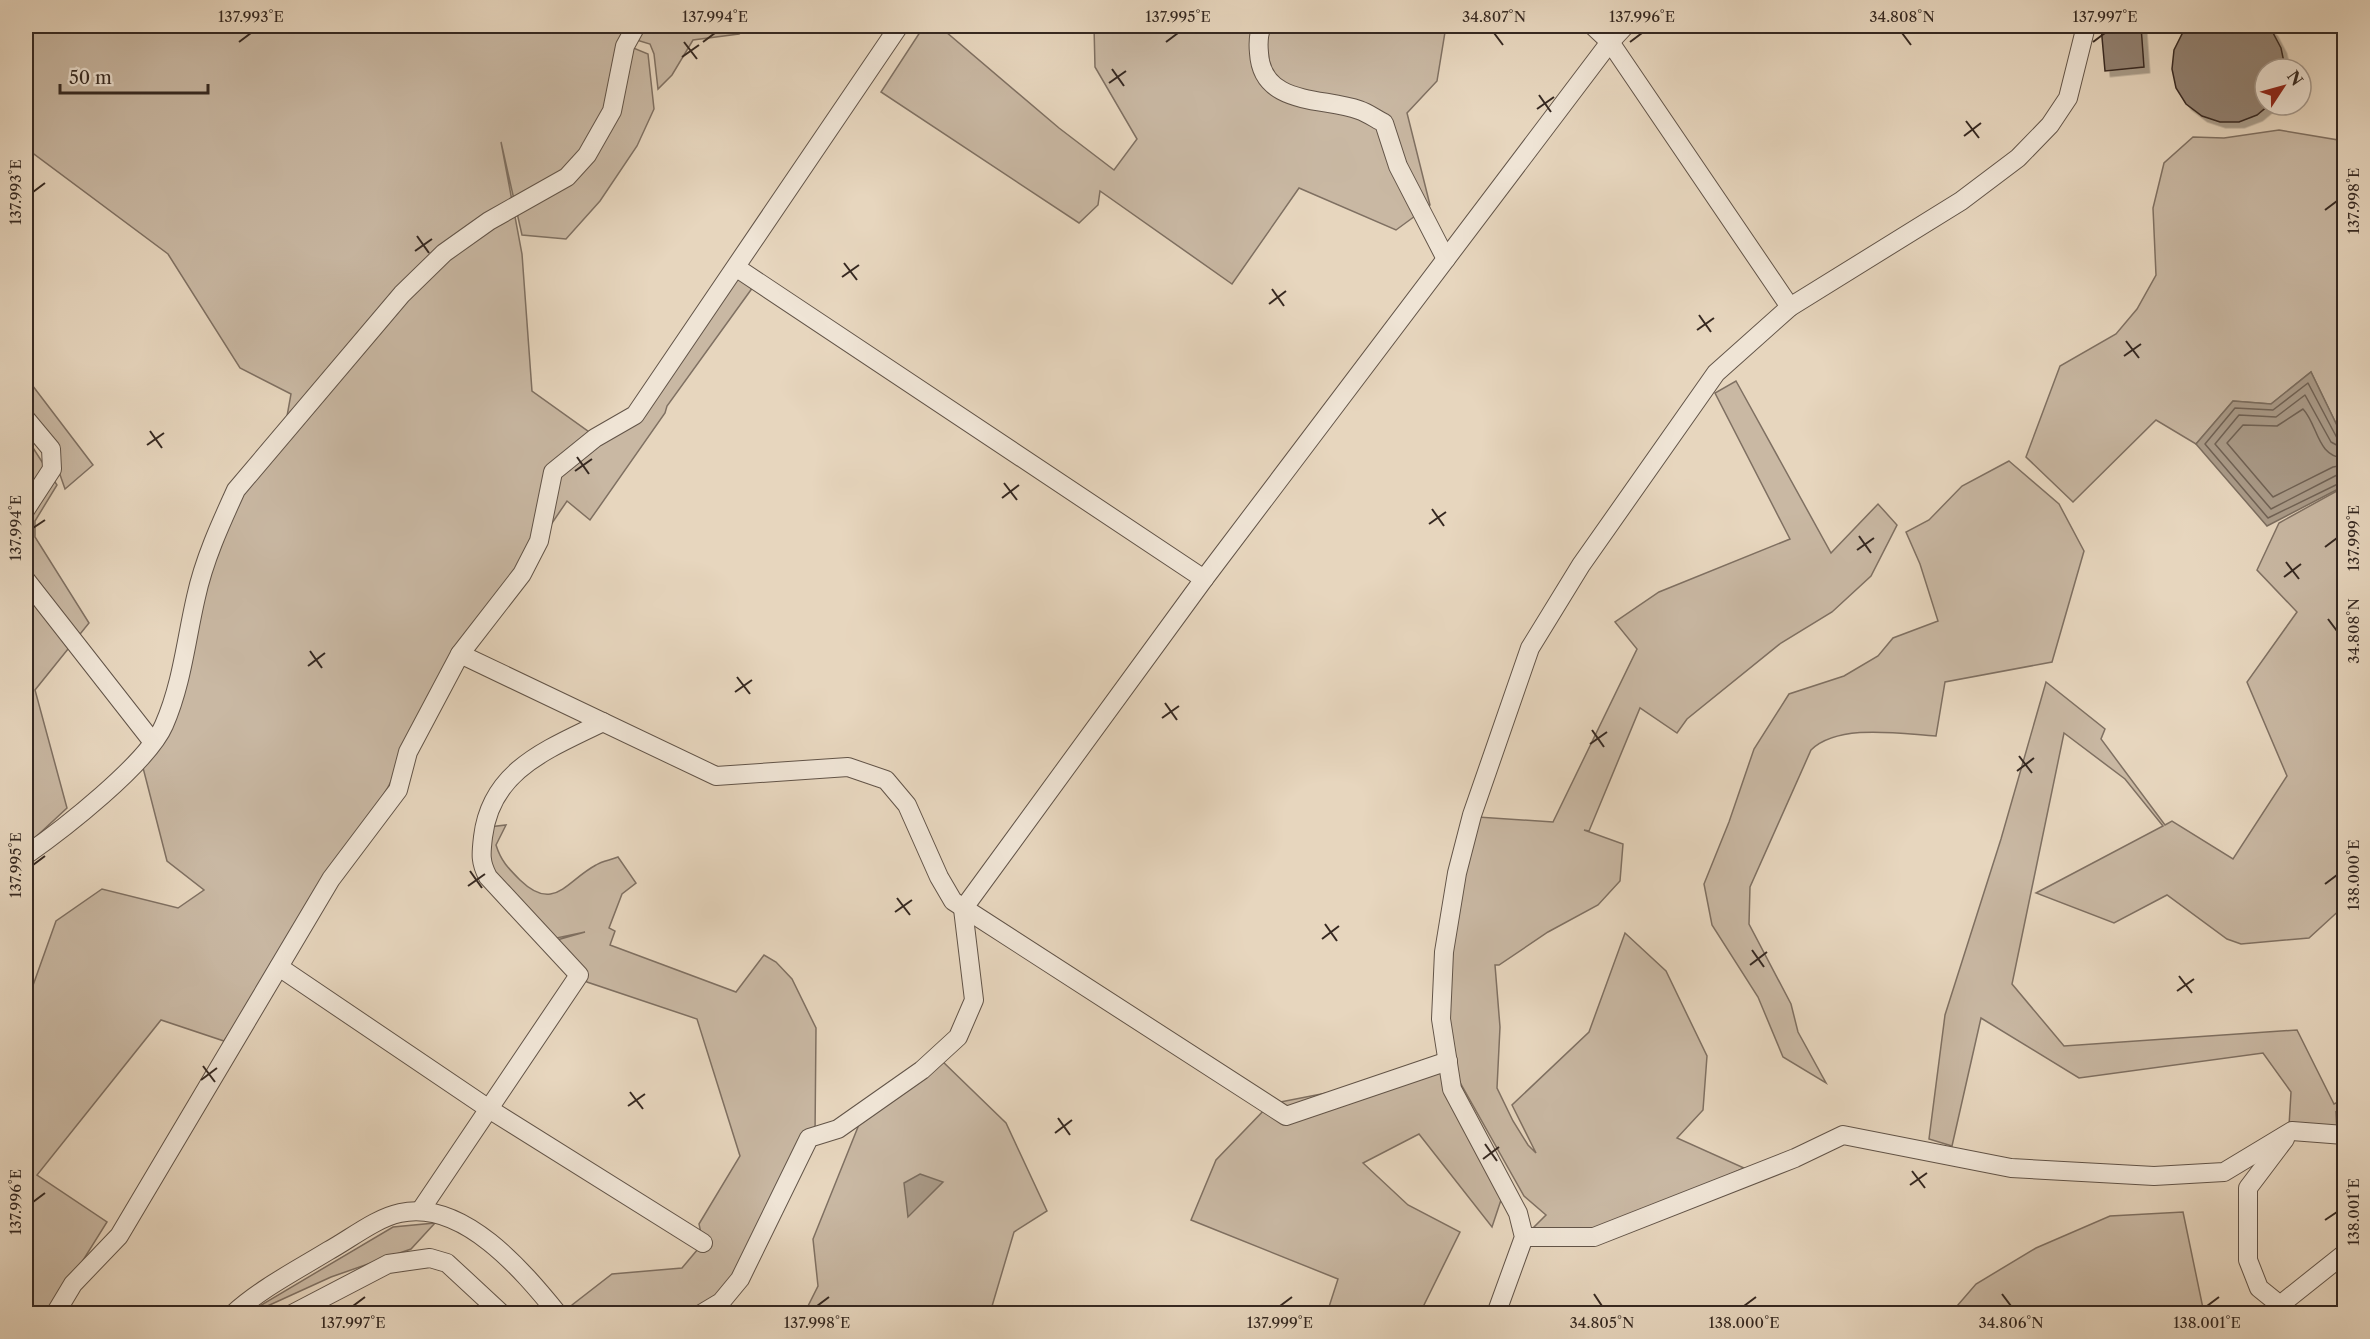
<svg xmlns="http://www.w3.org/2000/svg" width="2370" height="1339" viewBox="0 0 2370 1339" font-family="'Libre Caslon Text',serif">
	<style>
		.green { fill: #c9b8a3; stroke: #7f7062; stroke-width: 1.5 }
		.water { fill: #aa9b89; stroke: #7b6d5f; stroke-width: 1.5 }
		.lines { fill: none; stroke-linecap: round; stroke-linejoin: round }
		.shore { stroke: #706255; stroke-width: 1.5 }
		.building { fill: #928273; stroke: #352821; stroke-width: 1.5; filter: url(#shadow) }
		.street-casing { stroke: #625448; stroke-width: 20 }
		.street { stroke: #efe4d5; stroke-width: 18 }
		.ticks { fill: none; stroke: #352821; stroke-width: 2 }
		.neatline { fill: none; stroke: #352821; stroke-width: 2 }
		.ticks-label { font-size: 15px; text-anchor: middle; fill: #352821 }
	</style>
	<defs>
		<filter id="shadow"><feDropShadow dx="5.5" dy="5.5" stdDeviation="0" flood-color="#0004"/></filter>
	</defs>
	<rect width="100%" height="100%" fill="#e7d6be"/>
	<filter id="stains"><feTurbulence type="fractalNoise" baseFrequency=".00333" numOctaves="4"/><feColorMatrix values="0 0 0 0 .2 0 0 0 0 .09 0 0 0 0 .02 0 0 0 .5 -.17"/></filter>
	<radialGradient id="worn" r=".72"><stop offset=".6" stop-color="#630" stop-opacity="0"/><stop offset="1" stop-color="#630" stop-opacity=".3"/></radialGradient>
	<g class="green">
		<polygon points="35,26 752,26 739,34 693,40 672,75 658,89 654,54 650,44 630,38 626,45 648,54 654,109 637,146 600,201 566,239 522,235 501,142 522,254 532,391 595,436 635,415 735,271 753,287 667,406 665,413 590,520 567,501 439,690 387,789 310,914 224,1041 161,1020 37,1175 107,1222 50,1313 26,1314 26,1005 56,921 102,889 178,908 204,890 167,861 140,756 168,712 233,496 284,433 291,394 240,368 168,254 26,148 26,54"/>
		<polygon points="924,26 939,26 1059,128 1114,170 1137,139 1095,67 1094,26 1446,26 1437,81 1407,113 1430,205 1396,230 1299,188 1232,284 1100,191 1098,205 1079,223 881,92"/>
		<polygon points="2279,130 2344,141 2344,440 2311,372 2271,404 2233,401 2196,444 2156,420 2073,502 2026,457 2060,366 2116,334 2137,309 2156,275 2153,208 2164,163 2193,137 2224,138"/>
		<polygon points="26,377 93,465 65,489 51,449 26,420"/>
		<polygon points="1736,381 1831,553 1878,504 1897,525 1871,576 1832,612 1781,643 1687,719 1677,733 1640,708 1589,831 1584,830 1623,844 1620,881 1598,905 1548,932 1499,965 1495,965 1500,1027 1497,1088 1513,1121 1528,1145 1536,1153 1512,1105 1589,1032 1625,933 1666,971 1707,1056 1703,1110 1677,1138 1744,1168 1594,1237 1532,1229 1546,1215 1524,1196 1448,1061 1444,952 1478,817 1553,822 1637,649 1615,622 1659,592 1790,539 1715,393"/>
		<polygon points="26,437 57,485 35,521 35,537 89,623 35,690 67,808 26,846"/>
		<path d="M 2009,461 L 2059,504 L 2084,551 L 2052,662 L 1945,682 L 1936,736 C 1901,734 1839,723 1811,750 L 1750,887 L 1749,924 L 1791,1004 L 1798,1032 L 1826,1083 L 1783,1057 L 1758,997 L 1712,925 L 1704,884 L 1729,822 L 1754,749 L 1789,694 L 1844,676 L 1878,656 L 1893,638 L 1938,621 L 1920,564 L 1906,532 L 1929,520 L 1962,486 Z"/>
		<polygon points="2344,487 2344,906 2309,938 2241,944 2227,939 2167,895 2114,923 2036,893 2163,826 2125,779 2064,733 2012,984 2064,1046 2297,1030 2334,1104 2344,1099 2344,1140 2336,1111 2337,1132 2289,1126 2291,1092 2263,1053 2079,1078 1981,1018 1952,1146 1929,1139 1945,1015 2001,839 2046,682 2105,729 2101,739 2165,825 2172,821 2233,859 2287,776 2247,682 2297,612 2257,570 2279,523"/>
		<path d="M 506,825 L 496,845 C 501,861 508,868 520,880 C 554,913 566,881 596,865 C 602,861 611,860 618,857 L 636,883 L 622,894 L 609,928 L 615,931 L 610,945 L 736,992 L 764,955 L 776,962 L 792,979 L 816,1028 L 815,1136 L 747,1264 L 713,1307 L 664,1314 L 566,1313 L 572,1305 L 612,1274 L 682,1268 L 703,1243 L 699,1224 L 740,1156 L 697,1019 L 587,982 L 557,940 L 585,932 L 552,939 L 483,868 L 489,827 Z"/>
		<polygon points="940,1059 1006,1123 1047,1211 1014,1232 990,1313 804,1314 818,1286 813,1239 862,1117"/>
		<polygon points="1449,1069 1502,1197 1492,1227 1419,1134 1363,1163 1408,1205 1460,1232 1420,1313 1327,1313 1338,1279 1191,1220 1216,1160 1270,1104"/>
		<polygon points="2183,1212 2204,1313 1951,1313 1976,1284 2036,1248 2110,1216"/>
		<polygon points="435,1223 411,1249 331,1277 252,1313 246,1314 393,1227"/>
	</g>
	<g class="water">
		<polygon points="2311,372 2344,440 2344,486 2267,526 2196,444 2233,401 2271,404"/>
		<polygon points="920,1174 943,1182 908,1217 904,1183"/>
	</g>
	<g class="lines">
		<g class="shore">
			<polyline points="2344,441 2337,438 2308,383 2273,410 2235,408 2205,444 2268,518 2344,481"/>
			<polyline points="2344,449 2331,442 2305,395 2276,417 2239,415 2215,444 2271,509 2337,475 2344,474"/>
			<path d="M 2344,458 C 2317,457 2318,425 2303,409 L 2277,426 L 2243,425 L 2227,443 L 2273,497 L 2333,467 L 2344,465"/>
		</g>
	</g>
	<g class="building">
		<polygon points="2101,26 2141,26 2144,67 2105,71"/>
		<polygon points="2190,26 2266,26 2272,31 2281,48 2285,67 2284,69 2265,69 2265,105 2269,105 2257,115 2239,122 2220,122 2202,116 2186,104 2176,88 2172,69 2174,50 2182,34"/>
	</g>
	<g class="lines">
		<g class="street-casing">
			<g id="street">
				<path d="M 1262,26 C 1258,35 1258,43 1259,53 C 1262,106 1322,97 1359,110 C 1368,113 1376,119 1384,123 L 1398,166 L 1446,259"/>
				<polyline points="1593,26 1610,42 1790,307"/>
				<polyline points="737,268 1204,579"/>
				<polyline points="26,419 51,449 52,469 26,509"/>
				<polyline points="26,580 152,741"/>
				<polyline points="460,654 716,776 848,767 886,780 907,805 939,877 953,901 1286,1116 1448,1061"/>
				<path d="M 26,855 C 62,830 147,764 164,725 C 182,684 186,640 196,597 C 204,560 220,525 236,490 L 402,294 L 444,253 L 489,221 L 567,177 L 587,155 L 612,111 L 625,46 L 636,26"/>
				<polyline points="279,967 489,1109 703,1243"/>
				<polyline points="2285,1139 2248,1188 2248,1260 2259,1288 2280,1305 2344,1254"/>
				<path d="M 420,1211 L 579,975 L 488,877 C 480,862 481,854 483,837 C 491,769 549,749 603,722"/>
				<polyline points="1524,1237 1594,1237 1795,1158 1843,1135 2011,1168 2154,1176 2224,1172 2292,1131 2344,1135"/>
				<polyline points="55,1314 73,1284 119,1236 331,879 398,790 408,752 460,654 522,574 539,541 553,472 595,438 635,415 899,26"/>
				<path d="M 233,1314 C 260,1289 297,1270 328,1251 C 350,1239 376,1218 400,1213 C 463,1199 523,1271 558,1314"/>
				<polyline points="292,1314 388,1264 430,1258 447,1263 502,1314"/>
				<polyline points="701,1314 721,1302 740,1279 809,1138 838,1129 922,1070 958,1037 974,1000 963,909 1204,579 1610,42 1625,26"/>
				<polyline points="1496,1314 1524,1237 1518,1213 1452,1089 1441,1019 1444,952 1457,873 1472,815 1530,648 1581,565 1716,373 1790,307 1961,201 2018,158 2050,125 2068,98 2086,26"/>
			</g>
		</g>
		<use href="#street" class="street"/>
	</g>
	<path class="ticks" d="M 1494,33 L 1503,45M 1902,33 L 1911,45M 239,42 L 251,33M 684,42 L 697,59M 703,42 L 715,33M 1166,42 L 1178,33M 1630,42 L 1642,33M 2093,42 L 2105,33M 682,57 L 699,45M 1112,69 L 1124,86M 1109,83 L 1126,71M 1539,95 L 1551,112M 1537,109 L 1554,97M 1966,121 L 1979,138M 1964,136 L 1981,123M 33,192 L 45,183M 2325,210 L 2337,201M 417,236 L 429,253M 415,251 L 432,239M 844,263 L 857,280M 842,277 L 859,265M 1272,289 L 1284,306M 1269,304 L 1286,291M 1699,315 L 1711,332M 1697,330 L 1714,318M 2126,341 L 2139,358M 2124,356 L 2141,344M 150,431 L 162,448M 147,445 L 164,433M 577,457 L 589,474M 575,471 L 592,459M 1004,483 L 1017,500M 1002,498 L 1019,485M 1432,509 L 1444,526M 1429,524 L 1446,512M 33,528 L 45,520M 1859,536 L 1871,553M 2325,547 L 2337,538M 1857,550 L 1874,538M 2286,562 L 2299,579M 2284,577 L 2301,564M 2328,619 L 2337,631M 310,651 L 322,668M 308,666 L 325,653M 737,677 L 750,694M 735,692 L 752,680M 1165,703 L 1177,720M 1162,718 L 1179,706M 1592,730 L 1604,747M 1590,744 L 1607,732M 2019,756 L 2032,773M 2017,771 L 2034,758M 33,865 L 45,856M 470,871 L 482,888M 2325,884 L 2337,875M 468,886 L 485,874M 897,898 L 910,915M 895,912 L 912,900M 1325,924 L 1337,941M 1322,939 L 1339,926M 1752,950 L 1764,967M 1750,965 L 1767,952M 2179,976 L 2192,993M 2177,991 L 2194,979M 203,1066 L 215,1082M 201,1080 L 217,1068M 630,1092 L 643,1109M 628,1106 L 645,1094M 1058,1118 L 1070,1135M 1055,1133 L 1072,1120M 1485,1144 L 1497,1161M 1483,1159 L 1499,1147M 1912,1171 L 1925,1188M 1910,1185 L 1927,1173M 33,1202 L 45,1193M 2325,1220 L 2337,1212M 1594,1294 L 1602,1306M 2002,1294 L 2011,1306M 353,1306 L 365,1297M 817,1306 L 829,1297M 1280,1306 L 1292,1297M 1744,1306 L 1756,1297M 2207,1306 L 2219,1297"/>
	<rect width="2370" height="1339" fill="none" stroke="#e7d6be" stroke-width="66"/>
	<g transform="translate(2283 87) rotate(54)"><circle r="28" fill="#efe4d5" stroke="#a5998d" stroke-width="1.5"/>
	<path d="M0-4.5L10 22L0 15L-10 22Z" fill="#8f2418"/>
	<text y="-9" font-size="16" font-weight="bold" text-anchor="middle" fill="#352821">N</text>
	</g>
	<path d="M60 84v9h148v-9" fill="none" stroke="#352821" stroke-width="3"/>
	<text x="69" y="84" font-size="18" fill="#352821" stroke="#efe4d5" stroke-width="4.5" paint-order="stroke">50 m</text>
	<rect x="33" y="33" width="2304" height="1273" class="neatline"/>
	<g class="ticks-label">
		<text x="251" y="22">137.993°E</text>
		<text x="715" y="22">137.994°E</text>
		<text x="1178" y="22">137.995°E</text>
		<text x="1494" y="22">34.807°N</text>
		<text x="1642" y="22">137.996°E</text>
		<text x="1902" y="22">34.808°N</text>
		<text x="2105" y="22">137.997°E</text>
		<text transform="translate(16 192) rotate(-90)" y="5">137.993°E</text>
		<text transform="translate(2354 201) rotate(-90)" y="5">137.998°E</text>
		<text transform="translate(16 528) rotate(-90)" y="5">137.994°E</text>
		<text transform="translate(2354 538) rotate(-90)" y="5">137.999°E</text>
		<text transform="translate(2354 631) rotate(-90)" y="5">34.808°N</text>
		<text transform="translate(16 865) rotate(-90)" y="5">137.995°E</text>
		<text transform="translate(2354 875) rotate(-90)" y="5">138.000°E</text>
		<text transform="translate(16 1202) rotate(-90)" y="5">137.996°E</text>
		<text transform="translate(2354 1212) rotate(-90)" y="5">138.001°E</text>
		<text x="353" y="1328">137.997°E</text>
		<text x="817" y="1328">137.998°E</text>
		<text x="1280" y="1328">137.999°E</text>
		<text x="1602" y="1328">34.805°N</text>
		<text x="1744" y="1328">138.000°E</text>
		<text x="2011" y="1328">34.806°N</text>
		<text x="2207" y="1328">138.001°E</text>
	</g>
	<rect width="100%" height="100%" filter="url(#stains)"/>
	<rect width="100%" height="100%" fill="url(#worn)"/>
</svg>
